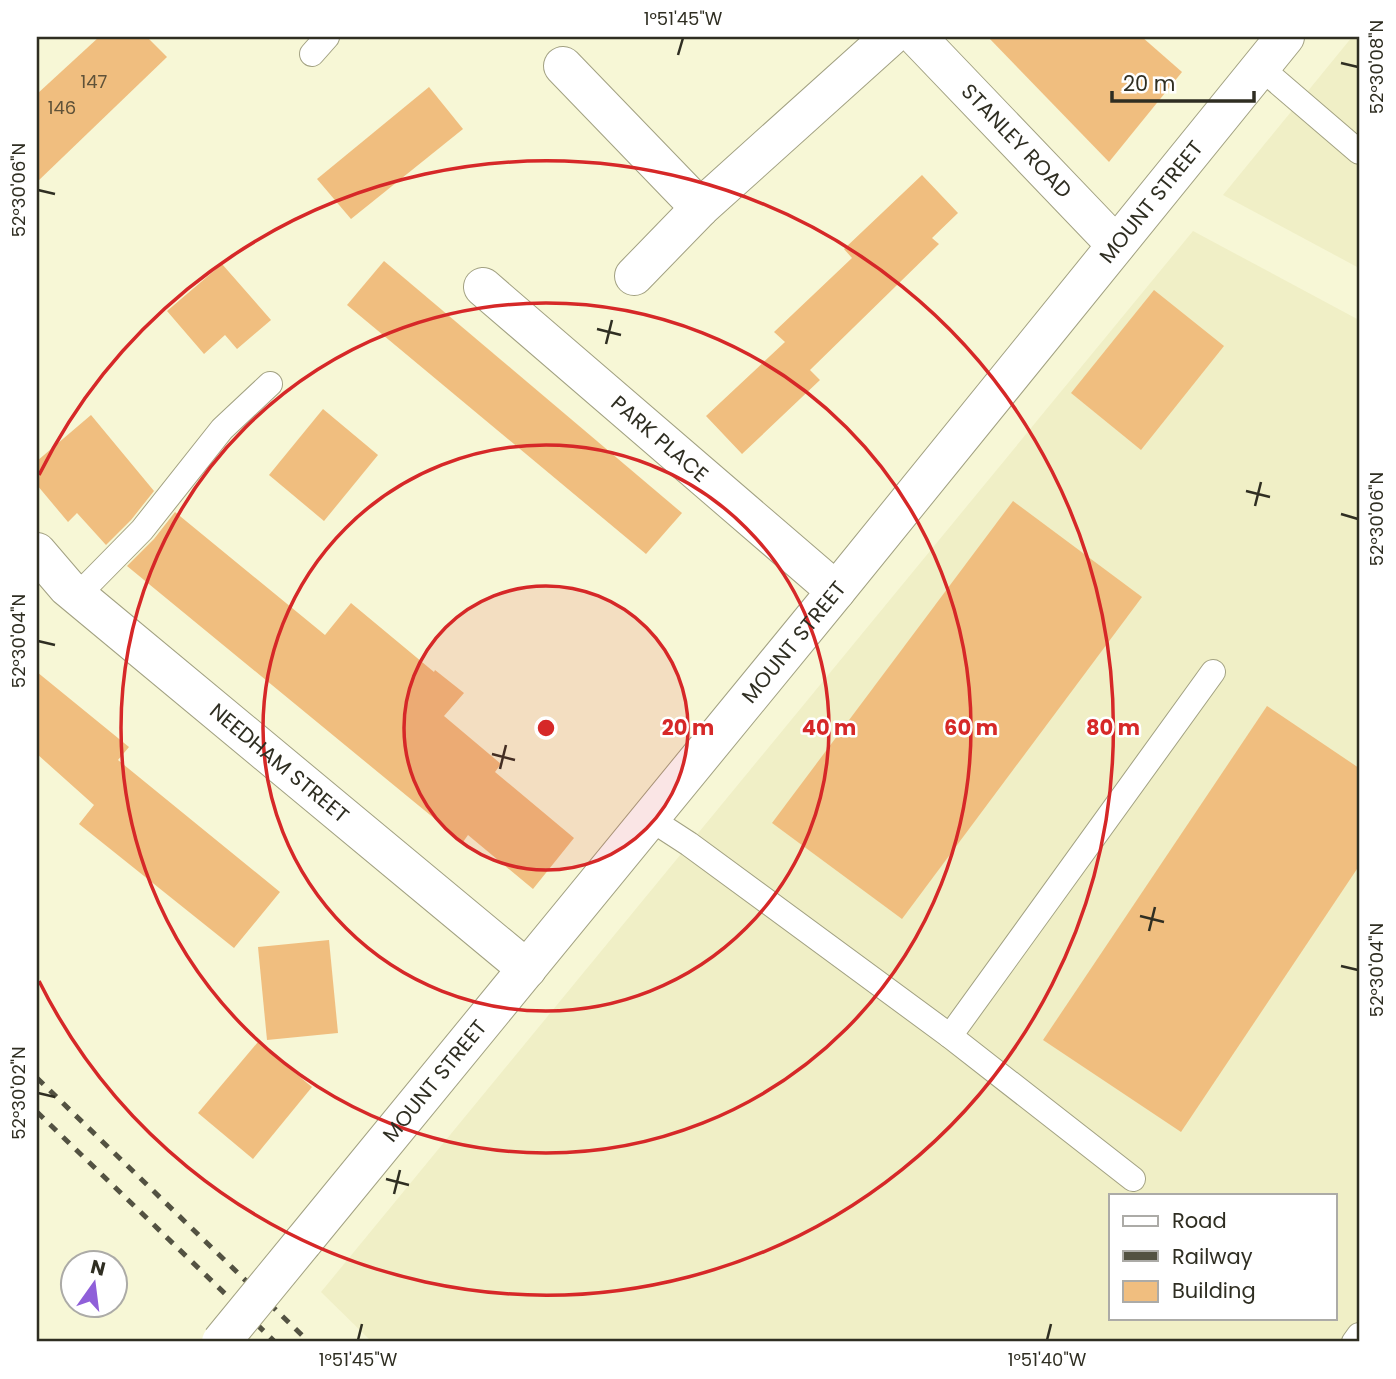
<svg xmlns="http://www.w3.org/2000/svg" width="1396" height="1379" viewBox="0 0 1396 1379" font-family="Poppins,sans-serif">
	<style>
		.built { fill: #f0efc6; fill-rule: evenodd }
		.building { fill: #f0be7f }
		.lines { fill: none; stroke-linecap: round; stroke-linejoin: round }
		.lane-casing { stroke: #a2a182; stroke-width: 26 }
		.street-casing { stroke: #a2a182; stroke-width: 40 }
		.lane { stroke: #fff; stroke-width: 24 }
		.street { stroke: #fff; stroke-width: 38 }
		.rail { stroke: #535242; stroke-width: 5; stroke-dasharray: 9 9; stroke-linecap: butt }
		.street-bridge-casing { stroke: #a2a182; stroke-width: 40; stroke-linecap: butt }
		.street-bridge { stroke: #fff; stroke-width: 38 }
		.ticks { fill: none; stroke: #2f2e22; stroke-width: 2.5 }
		.ring { fill: none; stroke: #d62828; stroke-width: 3.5 }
		.labels { text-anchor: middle; stroke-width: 5; stroke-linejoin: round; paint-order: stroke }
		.number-label { font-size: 18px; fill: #5f5239 }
		.street-label { font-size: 21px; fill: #2f2e22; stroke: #fff }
		.centre { fill: #d62828; stroke: #fff; stroke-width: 3.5 }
		.ring-label { font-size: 21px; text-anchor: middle; font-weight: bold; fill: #d62828; stroke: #fff; stroke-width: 5; stroke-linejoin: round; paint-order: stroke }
		.neatline { fill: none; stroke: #2f2e22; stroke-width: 2.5 }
		.ticks-label { font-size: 18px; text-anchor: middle; fill: #2f2e22 }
	</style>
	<rect width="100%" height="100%" fill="#f7f7d6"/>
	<g class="built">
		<polygon points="1352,37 1359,37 1359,268 1223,195"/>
		<path d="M 1193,231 L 1359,320 L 1359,1342 L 372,1342 L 321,1292 ZM 1111,1195 L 1335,1195 L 1335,1318 L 1111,1318 Z"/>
	</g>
	<g class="building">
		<polygon points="99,37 147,37 167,57 37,182 37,94"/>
		<polygon points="988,37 1142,37 1182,72 1109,162"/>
		<polygon points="429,87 463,129 351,219 317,179"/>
		<polygon points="922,175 958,213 932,238 939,244 810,370 820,380 742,454 706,416 785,342 774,332 852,258 844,249"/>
		<polygon points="384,261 682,513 646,554 347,305"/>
		<polygon points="222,264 271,320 237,349 225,335 204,354 167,311"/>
		<polygon points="1154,290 1224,346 1141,450 1071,393"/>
		<polygon points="323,409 378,455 324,521 269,475"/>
		<polygon points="91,415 154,491 131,520 106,545 77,513 68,522 37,485 37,461"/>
		<polygon points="1013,501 1142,597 902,919 772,823"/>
		<polygon points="175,512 325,635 351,603 434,672 435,670 464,693 444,716 501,764 495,772 574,838 533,889 468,835 463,842 127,566 154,539"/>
		<polygon points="37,672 129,747 118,760 280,892 234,948 79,824 94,805 37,754"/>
		<polygon points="1267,706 1359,768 1359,866 1181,1132 1043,1040"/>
		<polygon points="329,940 338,1033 267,1040 258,947"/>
		<polygon points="258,1042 312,1087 253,1159 198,1113"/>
	</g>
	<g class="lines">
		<g class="lane-casing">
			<g id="lane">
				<polyline points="312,54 327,37"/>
				<polyline points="1260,67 1359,152"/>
				<polyline points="78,595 142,530 222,429 270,384"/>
				<polyline points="649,818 689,844 950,1036 1133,1179"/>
				<polyline points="950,1036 1213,672"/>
				<polyline points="1354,1342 1359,1335"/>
			</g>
		</g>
		<g class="street-casing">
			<g id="street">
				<path id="s1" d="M 917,37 L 1116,245"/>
				<polyline points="563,66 700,208"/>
				<polyline points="634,276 700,208 890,37"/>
				<path id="s2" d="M 483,287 L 836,591"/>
				<path id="s3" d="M 37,552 L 67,587 L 527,969"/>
				<path id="s4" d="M 303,1242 L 836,591 L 1285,37"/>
			</g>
		</g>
		<use href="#lane" class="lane"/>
		<use href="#street" class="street"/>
		<g class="rail">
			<polyline points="37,1078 309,1342"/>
			<polyline points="37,1112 275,1342"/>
		</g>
		<g class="street-bridge-casing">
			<polyline id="street-bridge" points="221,1342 303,1242"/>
		</g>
		<use href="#street-bridge" class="street-bridge"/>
	</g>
	<path class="ticks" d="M 678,55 L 683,38M 1341,63 L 1358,67M 38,190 L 55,194M 597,329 L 621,335M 606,344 L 612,320M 1246,491 L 1270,497M 1255,506 L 1261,482M 1341,514 L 1358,519M 38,641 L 55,645M 492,754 L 515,760M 500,769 L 506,745M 1140,916 L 1164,922M 1149,931 L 1155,907M 1341,966 L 1358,970M 38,1093 L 55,1097M 386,1179 L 409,1185M 394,1194 L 400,1170M 358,1340 L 362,1324M 1047,1340 L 1051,1324"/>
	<circle cx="546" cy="728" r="142" fill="#d62828" fill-opacity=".12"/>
	<g class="ring">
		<circle cx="546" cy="728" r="142"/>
		<circle cx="546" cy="728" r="283"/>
		<circle cx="546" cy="728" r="425"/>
		<path d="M39 475A567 567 0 1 1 39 981"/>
	</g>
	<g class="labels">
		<g class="number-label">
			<text x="94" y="88">147</text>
			<text x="62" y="114">146</text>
		</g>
		<g class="street-label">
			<text dy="7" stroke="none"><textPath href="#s1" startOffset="144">STANLEY ROAD</textPath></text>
			<text dy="7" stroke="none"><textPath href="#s4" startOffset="1342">MOUNT STREET</textPath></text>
			<text dy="7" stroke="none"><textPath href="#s2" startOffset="233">PARK PLACE</textPath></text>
			<text dy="7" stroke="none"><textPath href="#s4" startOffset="775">MOUNT STREET</textPath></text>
			<text dy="7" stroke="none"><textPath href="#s3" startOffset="322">NEEDHAM STREET</textPath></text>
			<text dy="7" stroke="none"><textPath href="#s4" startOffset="208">MOUNT STREET</textPath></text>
		</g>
	</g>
	<circle cx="546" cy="728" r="10" class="centre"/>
	<g class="ring-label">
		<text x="688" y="735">20 m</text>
		<text x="829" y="735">40 m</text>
		<text x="971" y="735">60 m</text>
		<text x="1113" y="735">80 m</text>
	</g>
	<rect width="1396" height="1379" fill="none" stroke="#ffffff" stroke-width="77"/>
	<rect x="1109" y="1194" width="228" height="126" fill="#ffffff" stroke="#acaba7" stroke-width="2"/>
	<rect x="1123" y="1216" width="35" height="10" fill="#ffffff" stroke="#acaba7" stroke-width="2"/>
	<text x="1172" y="1228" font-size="21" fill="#2f2e22">Road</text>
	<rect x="1123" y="1251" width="35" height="10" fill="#535242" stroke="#acaba7" stroke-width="2"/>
	<text x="1172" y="1264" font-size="21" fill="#2f2e22">Railway</text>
	<rect x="1123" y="1281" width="35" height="21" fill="#f0be7f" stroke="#acaba7" stroke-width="2"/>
	<text x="1172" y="1298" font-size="21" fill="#2f2e22">Building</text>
	<g transform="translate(94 1284) rotate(14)"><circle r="33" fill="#ffffff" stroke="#acaba7" stroke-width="2"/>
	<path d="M0-5L12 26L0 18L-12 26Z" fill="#8f5fd9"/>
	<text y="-10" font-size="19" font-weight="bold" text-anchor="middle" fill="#2f2e22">N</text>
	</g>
	<path d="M1112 91v10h142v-10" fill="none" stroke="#2f2e22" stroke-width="3.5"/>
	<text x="1123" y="91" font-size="21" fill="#2f2e22" stroke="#ffffff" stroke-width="5" paint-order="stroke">20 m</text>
	<rect x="38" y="38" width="1320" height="1302" class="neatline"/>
	<g class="ticks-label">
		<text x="683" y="25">1°51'45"W</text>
		<text transform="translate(1377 67) rotate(-90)" y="6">52°30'08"N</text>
		<text transform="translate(19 190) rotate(-90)" y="6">52°30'06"N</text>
		<text transform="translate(1377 519) rotate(-90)" y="6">52°30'06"N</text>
		<text transform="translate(19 641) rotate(-90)" y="6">52°30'04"N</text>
		<text transform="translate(1377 970) rotate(-90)" y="6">52°30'04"N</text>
		<text transform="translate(19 1093) rotate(-90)" y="6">52°30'02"N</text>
		<text x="358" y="1366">1°51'45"W</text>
		<text x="1047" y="1366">1°51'40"W</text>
	</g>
</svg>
